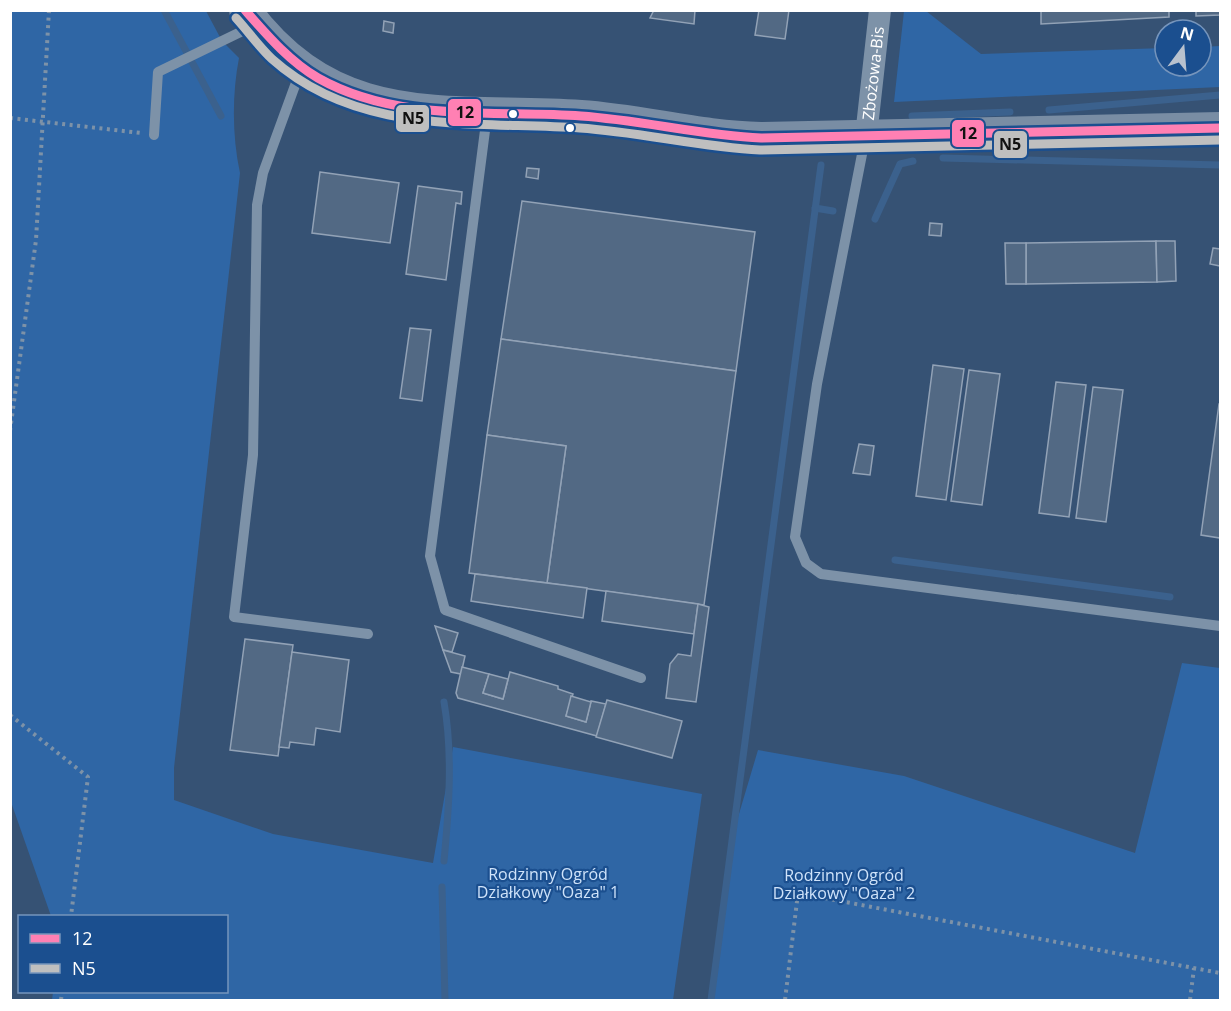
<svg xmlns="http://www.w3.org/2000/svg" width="1231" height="1011" viewBox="0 0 1231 1011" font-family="'Open Sans',sans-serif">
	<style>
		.green { fill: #2f66a5 }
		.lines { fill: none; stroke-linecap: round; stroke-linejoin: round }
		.stream { stroke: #3b618d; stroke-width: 7 }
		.building { fill: #526984; stroke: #92a2b6; stroke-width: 1.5 }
		.path { stroke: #7d92a8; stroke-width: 4; stroke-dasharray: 3 4.5; stroke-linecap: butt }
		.lane { stroke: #7d92a8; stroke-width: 10 }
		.street { stroke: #7d92a8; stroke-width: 22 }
		.secondary { stroke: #798da4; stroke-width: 32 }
		.bus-1-casing { stroke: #1b4f8f; stroke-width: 14 }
		.bus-2-casing { stroke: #1b4f8f; stroke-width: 14 }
		.bus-1 { stroke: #ff80b3; stroke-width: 9 }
		.bus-2 { stroke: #bfbfbf; stroke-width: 9 }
		.bus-dot { fill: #fff; stroke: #1b4f8f; stroke-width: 2 }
		.labels { text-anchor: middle; stroke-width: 4.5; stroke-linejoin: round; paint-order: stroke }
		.street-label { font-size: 16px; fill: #fff; stroke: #1b4f8f }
		.park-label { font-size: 16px; fill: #cfe3fa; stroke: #1b4f8f }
		.line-badge { stroke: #1b4f8f; stroke-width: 2 }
		.pale-badge-label { font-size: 16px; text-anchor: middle; font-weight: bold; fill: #111 }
	</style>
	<rect width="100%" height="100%" fill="#365274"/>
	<g class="green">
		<path d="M 10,11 L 206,11 L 222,41 L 239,58 C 232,94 232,136 240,173 L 174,768 L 174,800 L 273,834 L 433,863 L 453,747 L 702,794 L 673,1000 L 52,1000 L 53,992 L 226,992 L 226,916 L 51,916 L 11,802 Z"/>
		<polygon points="904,11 926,11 981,54 1165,48 1165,66 1201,66 1201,47 1220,46 1220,87 894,102"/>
		<polygon points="1182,663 1220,668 1220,1000 712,1000 733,834 758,750 904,776 1135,853"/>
	</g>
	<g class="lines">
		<g class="stream">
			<polyline points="164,10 221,116"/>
			<polyline points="1049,110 1220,95"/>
			<polyline points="912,116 1010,112"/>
			<polyline points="943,158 1220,165"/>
			<polyline points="815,208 833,211"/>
			<polyline points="875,219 900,164 913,161"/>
			<polyline points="895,560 1170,597"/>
			<path d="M 444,702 C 453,754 449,808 444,861"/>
			<polyline points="442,887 445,1000"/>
			<polyline points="711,1000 821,165"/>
		</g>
	</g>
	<g class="building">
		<polygon points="654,10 695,10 694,24 650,18"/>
		<polygon points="759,10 789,10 785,39 755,35"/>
		<polygon points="1041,10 1169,10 1169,17 1041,24"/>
		<polygon points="1196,10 1220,10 1220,15 1196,16"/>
		<polygon points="384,21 394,23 393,33 383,31"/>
		<polygon points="527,168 539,169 538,179 526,177"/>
		<polygon points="320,172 399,183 390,243 312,233"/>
		<polygon points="418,186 462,192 461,204 456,203 446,280 406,274"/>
		<polygon points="522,201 755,232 736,371 501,339"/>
		<polygon points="930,223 942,224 941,236 929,235"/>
		<polygon points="1156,241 1157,282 1026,284 1026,243"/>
		<polygon points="1156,241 1175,241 1176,281 1157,282"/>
		<polygon points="1005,243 1026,243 1026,284 1006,284"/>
		<polygon points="1213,248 1220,249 1220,266 1210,264"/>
		<polygon points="410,328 431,330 422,401 400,398"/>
		<polygon points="501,339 736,371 704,605 547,583 566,446 487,435"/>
		<polygon points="933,365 964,369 946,500 916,496"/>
		<polygon points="969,370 1000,374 982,505 951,501"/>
		<polygon points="1056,382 1086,385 1069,517 1039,513"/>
		<polygon points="1093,387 1123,390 1106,522 1076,518"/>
		<polygon points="1219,404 1220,404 1220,538 1201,535"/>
		<polygon points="487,435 566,446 547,583 469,573"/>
		<polygon points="859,444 874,446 870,475 853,473"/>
		<polygon points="475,574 587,588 583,618 471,601"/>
		<polygon points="606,591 698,604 694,634 602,621"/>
		<polygon points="698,604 709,607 696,702 666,698 670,664 678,654 691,656"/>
		<polygon points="435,626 458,633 452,652 443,650"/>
		<polygon points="245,639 293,645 278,756 230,750"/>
		<polygon points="443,650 465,656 461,674 451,672"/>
		<polygon points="292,652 349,660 340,732 316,728 314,745 290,742 289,748 279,747"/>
		<polygon points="462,667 489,674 483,693 503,699 510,672 558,686 558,689 573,694 566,716 586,722 591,701 606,704 597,736 458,698 456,693"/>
		<polygon points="489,674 508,679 503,699 483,693"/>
		<polygon points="571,696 591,702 586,722 566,716"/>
		<polygon points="607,700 682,721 672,758 596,737"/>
	</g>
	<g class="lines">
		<g class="path">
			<polyline points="10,118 141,133"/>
			<polyline points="10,431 36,240 49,10"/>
			<polyline points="10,715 88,777 71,916"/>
			<polyline points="61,1000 62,992"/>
			<polyline points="785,1000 798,893 1220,973"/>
			<polyline points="1190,1000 1194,968"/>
		</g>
		<g class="lane">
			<polyline points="301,69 263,173 257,205 253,455 234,617 368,634"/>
			<polyline points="487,115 430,556 445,610 641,678"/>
			<polyline points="154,135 158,72 255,25"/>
			<polyline points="865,139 817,384 795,537 806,563 821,574 1220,626"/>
		</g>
		<path class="street" id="s1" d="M 866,136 L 880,10"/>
		<path class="secondary" d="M 245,10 C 337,134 447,107 581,116 C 642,120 700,137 761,138 L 1220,128"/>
		<g class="bus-1-casing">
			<path id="bus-1" d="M 245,10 C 267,35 289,61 318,78 C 398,123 493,110 581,116 C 641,120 700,135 761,138 L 1220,128"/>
		</g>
		<g class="bus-2-casing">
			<path id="bus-2" d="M 236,18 C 248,31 259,47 272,59 C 358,136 474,121 580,128 C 640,132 700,147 760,150 L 1220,140"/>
		</g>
		<use href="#bus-1" class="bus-1"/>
		<use href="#bus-2" class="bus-2"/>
	</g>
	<g class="bus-dot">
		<circle cx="513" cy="114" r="5"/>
		<circle cx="570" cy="128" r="5"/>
	</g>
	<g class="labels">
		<g class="street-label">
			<text dy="6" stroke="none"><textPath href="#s1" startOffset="63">Zbożowa-Bis</textPath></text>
		</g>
		<g class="park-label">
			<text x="548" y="880">Rodzinny Ogród<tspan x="548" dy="18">Działkowy "Oaza" 1</tspan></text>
			<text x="844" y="881">Rodzinny Ogród<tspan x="844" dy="18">Działkowy "Oaza" 2</tspan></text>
		</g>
	</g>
	<g class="line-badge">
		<rect x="447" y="98" width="35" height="29" rx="6" fill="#ff80b3"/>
		<rect x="395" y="104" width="35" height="29" rx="6" fill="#bfbfbf"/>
		<rect x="951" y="119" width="34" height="29" rx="6" fill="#ff80b3"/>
		<rect x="993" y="130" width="35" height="29" rx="6" fill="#bfbfbf"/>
	</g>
	<g class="pale-badge-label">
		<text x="465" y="118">12</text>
		<text x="413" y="124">N5</text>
		<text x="968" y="139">12</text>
		<text x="1010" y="150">N5</text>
	</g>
	<rect width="1231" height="1011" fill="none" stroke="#ffffff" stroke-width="24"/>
	<rect x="18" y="915" width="210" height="78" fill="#1b4f8f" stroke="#7695bc" stroke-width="1.5"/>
	<rect x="30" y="934" width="30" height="9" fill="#ff80b3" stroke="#7695bc" stroke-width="1.5"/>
	<text x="72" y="945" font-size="18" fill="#ffffff">12</text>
	<rect x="30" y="964" width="30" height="9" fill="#bfbfbf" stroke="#7695bc" stroke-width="1.5"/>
	<text x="72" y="975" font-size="18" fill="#ffffff">N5</text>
	<g transform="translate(1183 48) rotate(16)"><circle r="28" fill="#1b4f8f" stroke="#7695bc" stroke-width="1.5"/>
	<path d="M0-4.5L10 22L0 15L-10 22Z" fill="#b9c2ce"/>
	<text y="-9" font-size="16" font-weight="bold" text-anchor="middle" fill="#ffffff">N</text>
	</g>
</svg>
